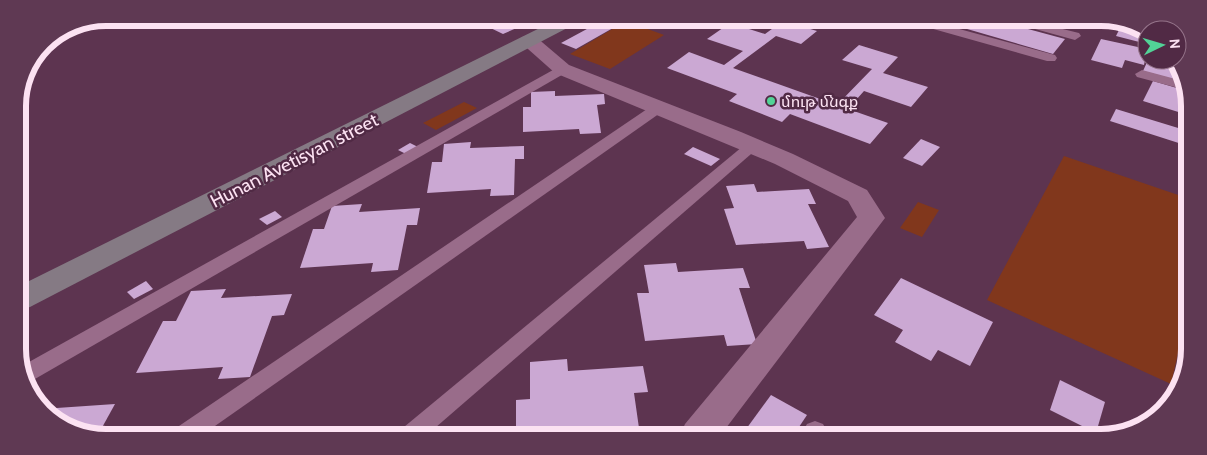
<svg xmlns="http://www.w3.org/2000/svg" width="1207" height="455" viewBox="0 0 1207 455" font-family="Cabin,'Noto Sans Armenian',sans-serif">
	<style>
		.green { fill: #81371c }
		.building { fill: #cba8d3 }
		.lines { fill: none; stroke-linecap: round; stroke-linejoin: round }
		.lane { fill: #996c8a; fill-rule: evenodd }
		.street { fill: #996c8a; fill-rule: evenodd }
		.secondary { fill: #857a84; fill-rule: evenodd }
		.poi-dot { fill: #52d397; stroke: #512a45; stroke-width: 2 }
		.labels { text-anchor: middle; stroke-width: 5; stroke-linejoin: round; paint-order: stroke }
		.far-poi-label { font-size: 16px; fill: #fce2f2; stroke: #512a45; text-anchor: start }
		.street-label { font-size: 19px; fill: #fce2f2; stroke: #512a45 }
		.rim { fill: none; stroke: #fce2f2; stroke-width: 6 }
	</style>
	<rect width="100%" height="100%" fill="#5d3450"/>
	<g class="green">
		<polygon points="626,21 664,35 610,69 570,54"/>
		<polygon points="464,102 477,108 436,130 423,123"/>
		<polygon points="1064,156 1187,198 1186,318 1171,384 987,300"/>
		<polygon points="918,202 939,210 922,237 900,228"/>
	</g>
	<g class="building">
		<polygon points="481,19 527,19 523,21 528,23 503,34 476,21"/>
		<polygon points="599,20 627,20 576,49 561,43 598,23 595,22"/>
		<polygon points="783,21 817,31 801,44 776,36 733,68 837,105 872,69 842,60 859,45 898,57 883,73 928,87 911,107 864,91 848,109 888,123 870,144 790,114 782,122 729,101 737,94 667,68 689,52 724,65 743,51 707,39 730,23 765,34"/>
		<polygon points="943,22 1002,22 1065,39 1053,54"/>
		<polygon points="1121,26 1147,34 1147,44 1116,36"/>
		<polygon points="1101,39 1147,49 1144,65 1125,60 1122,68 1091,60"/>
		<polygon points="1148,60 1173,60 1183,82 1143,71"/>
		<polygon points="1153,81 1187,91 1189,95 1188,115 1143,101"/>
		<polygon points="555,91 555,96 604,94 605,104 597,105 601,133 580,134 579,129 523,132 523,107 531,107 531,92"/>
		<polygon points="1116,109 1188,131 1188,146 1110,121"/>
		<polygon points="921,139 940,147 922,166 903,158"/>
		<polygon points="471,142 470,148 524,146 524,159 515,159 514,195 490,196 491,189 427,193 432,162 442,162 444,144"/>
		<polygon points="410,143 418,147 406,154 398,150"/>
		<polygon points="693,147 720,159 711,166 684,154"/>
		<polygon points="754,184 757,192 809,189 816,204 808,204 829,247 807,249 804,241 736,245 724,209 734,208 726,186"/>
		<polygon points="362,204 359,212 420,208 417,225 407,225 398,270 371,272 373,263 300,268 313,229 324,229 332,206"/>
		<polygon points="275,211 282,217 267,225 259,219"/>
		<polygon points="676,263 678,272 743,268 750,288 739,288 757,344 727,346 724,335 645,341 637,293 649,293 644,265"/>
		<polygon points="901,278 993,322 970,366 938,350 931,361 895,342 903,330 874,315"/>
		<polygon points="146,281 153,289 134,299 127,292"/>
		<polygon points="226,289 221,298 292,294 284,315 272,316 250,377 218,379 223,367 136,373 163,321 176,321 191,291"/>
		<polygon points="567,359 568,371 643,366 648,392 634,393 640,435 516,435 516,400 530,399 530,362"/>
		<polygon points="1060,380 1105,402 1096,433 1050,410"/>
		<polygon points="771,395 807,415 793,436 741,436"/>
		<polygon points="115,404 99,433 78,433 42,409"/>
	</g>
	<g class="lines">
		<g class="lane">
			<polygon points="910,21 930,21 1055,55 1057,58 1055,61 1047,61 912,23"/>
			<polygon points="1015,22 1034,22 1079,33 1081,36 1075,40 1017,24"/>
			<polygon points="562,65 568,69 567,72 28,383 20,367"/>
			<polygon points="1142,70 1183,81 1186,90 1137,77 1135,74"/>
			<polygon points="658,104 665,108 663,111 205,433 175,433 179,426 653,105"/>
			<polygon points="753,140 758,142 761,145 758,148 428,434 400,434 404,427 748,142"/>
			<polygon points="815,421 823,424 827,431 824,436 800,436 807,424"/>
		</g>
		<polygon class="street" points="529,35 536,37 569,65 741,132 793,154 867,190 885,218 720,436 680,435 685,424 857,217 848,201 775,164 555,73 519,41 522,37"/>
		<polygon class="secondary" points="556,20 578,20 575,24 30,307 19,310 19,286"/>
	</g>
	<circle class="poi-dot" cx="771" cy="101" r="5"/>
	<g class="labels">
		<g class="far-poi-label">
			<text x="781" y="107">մութ մնգք</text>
		</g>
		<g class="street-label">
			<text transform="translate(294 160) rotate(-27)" y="7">Hunan Avetisyan street</text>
		</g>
	</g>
	<path d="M0 0H1207V455H0ZM106 26H1101A80 80 0 0 1 1181 106V349A80 80 0 0 1 1101 429H106A80 80 0 0 1 26 349V106A80 80 0 0 1 106 26Z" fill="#5f3953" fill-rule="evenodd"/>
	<path class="rim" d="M106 26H1101A80 80 0 0 1 1181 106V349A80 80 0 0 1 1101 429H106A80 80 0 0 1 26 349V106A80 80 0 0 1 106 26Z"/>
	<g transform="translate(1162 45) rotate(85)"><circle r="24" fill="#512a45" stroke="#95748a"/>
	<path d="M0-4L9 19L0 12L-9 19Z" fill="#52d397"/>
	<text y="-8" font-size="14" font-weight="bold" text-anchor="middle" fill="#fce2f2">N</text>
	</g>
</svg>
